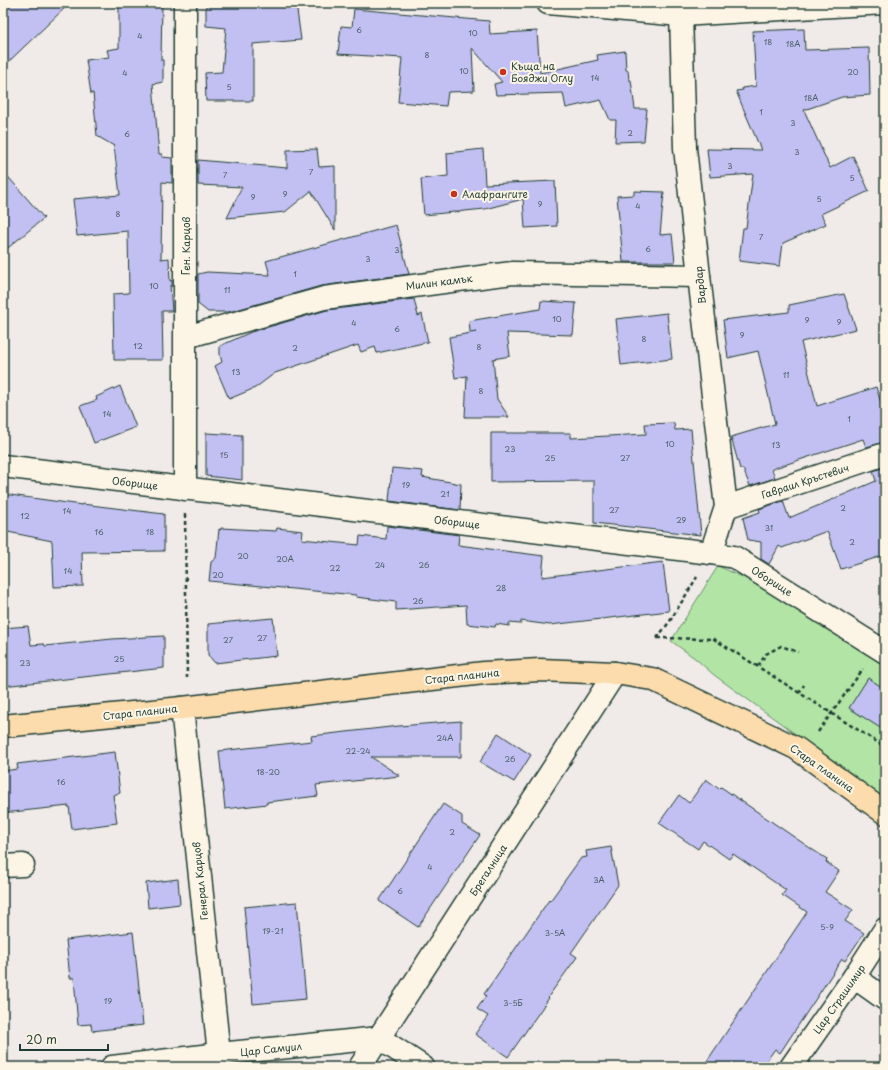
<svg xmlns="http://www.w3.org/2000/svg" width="888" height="1070" viewBox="0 0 888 1070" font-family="'Playpen Sans',sans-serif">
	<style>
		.green { fill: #b2e4a5; stroke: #68906c }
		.building { fill: #c2c0f2; stroke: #1f3d34 }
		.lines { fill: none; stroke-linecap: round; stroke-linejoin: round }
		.minor-casing { stroke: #1f3d34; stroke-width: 25 }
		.major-casing { stroke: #1f3d34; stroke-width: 25 }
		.path { stroke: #1f3d34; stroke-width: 2.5; stroke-dasharray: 4 3; stroke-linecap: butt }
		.minor { stroke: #fcf5e5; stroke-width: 22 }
		.major { stroke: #fcdcac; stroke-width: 22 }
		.poi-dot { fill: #c8321e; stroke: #fcf5e5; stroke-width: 1.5 }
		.labels { text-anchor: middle; stroke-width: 4; stroke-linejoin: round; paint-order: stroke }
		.number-label { font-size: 8px; fill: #485e64 }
		.poi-label { font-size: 10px; fill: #1f3d34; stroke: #fcf5e5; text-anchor: start }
		.street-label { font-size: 10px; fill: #1f3d34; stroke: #fcf5e5 }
	</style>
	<rect width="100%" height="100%" fill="#f0eae8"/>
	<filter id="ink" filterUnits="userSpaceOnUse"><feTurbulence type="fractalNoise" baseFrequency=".025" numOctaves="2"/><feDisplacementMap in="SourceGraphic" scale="8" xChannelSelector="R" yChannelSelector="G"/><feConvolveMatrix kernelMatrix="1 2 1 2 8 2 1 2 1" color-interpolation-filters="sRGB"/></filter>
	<g filter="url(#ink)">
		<polygon class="green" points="718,566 765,587 885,666 885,799 714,675 696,659 671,641"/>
		<g class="building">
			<polygon points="3,3 70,3 3,67"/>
			<polygon points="119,3 162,3 161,60 163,60 163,82 153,84 159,154 162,154 162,157 172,158 172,183 162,182 161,259 169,258 170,281 172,280 172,287 170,285 172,311 162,311 163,360 114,360 113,294 129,293 128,231 77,236 73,199 120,195 114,146 97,136 93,93 91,94 86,60 109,57 107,50 119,48"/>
			<polygon points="206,3 296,3 301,40 253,44 253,101 206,101 205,73 222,72 226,28 206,26"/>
			<polygon points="354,9 489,21 490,34 537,31 540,73 598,60 597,55 625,51 626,70 628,70 629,80 631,80 635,109 647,109 644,141 615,142 616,120 610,120 601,100 566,108 563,93 496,95 494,84 502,82 472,48 474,91 448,92 446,106 398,102 402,58 338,54 341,26 352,27"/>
			<polygon points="804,29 805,50 869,48 870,95 842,97 804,110 830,168 853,156 869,191 821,214 826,224 783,243 780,266 739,261 743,228 746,228 753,174 710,177 707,149 761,150 736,91 743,90 742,88 756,86 753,31"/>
			<polygon points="317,149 319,167 335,166 335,230 311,191 285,212 227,218 242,187 198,185 198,160 287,168 287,150"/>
			<polygon points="483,149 485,184 555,181 557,226 525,228 523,199 485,209 424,215 421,179 448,176 447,153"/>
			<polygon points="3,171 44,218 3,252"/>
			<polygon points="634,191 664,192 660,235 672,234 675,262 623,262 617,196 634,195"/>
			<polygon points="396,225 409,274 321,286 229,312 208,312 198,304 198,274 207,272 270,275 266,261"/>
			<polygon points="844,294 856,329 801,342 817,406 876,387 885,415 885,442 866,447 863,439 772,469 775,478 750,486 743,469 740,469 731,437 775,424 758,351 728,358 723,320 789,312 789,305"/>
			<polygon points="414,299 418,316 422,314 428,342 377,353 375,347 361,352 358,345 275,373 255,388 229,399 215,366 222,362 220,355 220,346 251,332 327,310"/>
			<polygon points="541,301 576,303 573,335 507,333 510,356 493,359 497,399 509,417 465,417 467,376 455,378 449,337 476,332 470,332 469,321 540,309"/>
			<polygon points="667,313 672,359 621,365 616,319"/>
			<polygon points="120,386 136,427 94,443 80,406 97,400 96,397"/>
			<polygon points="674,423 675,430 691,429 701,535 594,523 594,481 491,482 491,433 571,433 571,438 646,434 645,424"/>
			<polygon points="206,433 242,435 242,480 206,476"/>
			<polygon points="885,467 885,555 841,569 827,531 782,548 779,546 769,564 761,559 761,542 748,540 743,518 760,512 759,509 783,501 789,518 876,481 873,471"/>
			<polygon points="392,468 423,471 422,477 461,484 460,510 389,501"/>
			<polygon points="3,494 82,505 82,504 164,514 164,551 82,552 83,586 54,587 52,541 3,531"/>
			<polygon points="387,526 459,535 458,545 544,556 542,577 663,562 669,611 550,625 521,621 521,624 509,623 509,626 496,624 495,627 467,624 466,605 396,610 396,602 356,597 356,595 209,581 211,562 216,558 219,529 221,530 221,528 276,531 277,528 303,531 302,539 359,545 360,536 386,539"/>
			<polygon points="273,618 277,656 215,663 208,655 208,624"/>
			<polygon points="28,626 31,645 44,644 45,646 112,639 164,636 164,668 3,686 3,628"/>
			<polygon points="868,678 885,689 885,731 849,708"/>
			<polygon points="461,721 461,757 371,757 400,776 316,785 318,796 267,802 267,804 225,809 219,751 312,741 311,736 399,726"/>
			<polygon points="498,733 531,755 514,782 480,762"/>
			<polygon points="115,752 120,793 113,795 117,823 72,829 69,806 3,813 3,771 18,769 17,764"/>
			<polygon points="706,779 719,789 721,787 813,850 827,859 826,862 839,871 825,892 853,910 845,921 864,933 845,961 842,959 780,1053 775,1049 762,1067 703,1067 807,912 782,895 786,890 733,854 729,859 703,841 698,849 659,823 679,795 689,803"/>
			<polygon points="443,804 462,816 462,824 480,835 418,927 379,901"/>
			<polygon points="611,847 618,885 571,953 577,957 548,997 549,998 508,1057 475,1034 488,1016 477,1009 486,996 484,994 549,900 550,901 581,858 587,857 586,851"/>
			<polygon points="178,879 180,904 148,908 146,883"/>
			<polygon points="297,902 306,999 253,1004 244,907"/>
			<polygon points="133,932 143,1025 92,1031 91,1024 78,1025 74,978 70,978 66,940"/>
		</g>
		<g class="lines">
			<g class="minor-casing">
				<g id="minor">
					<polyline points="185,3 185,489"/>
					<polyline points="548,3 681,15 885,3"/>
					<polyline points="681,15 685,148 699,276 726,507 711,553"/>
					<polyline points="186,337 324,298 488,276 513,273 699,276"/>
					<polyline points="3,466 711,553 734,557 885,652"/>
					<polyline points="726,507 885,454"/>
					<polyline points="182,708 219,1054"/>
					<polyline points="3,866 23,865"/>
					<polyline points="854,977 885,999"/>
					<polyline points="112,1067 219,1054 379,1038 423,1067"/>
					<polyline points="360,1067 615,673"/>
					<polyline points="791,1067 854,977 885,929"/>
				</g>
			</g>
			<g class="major-casing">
				<polyline id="major" points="3,726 182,708 484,673 540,670 615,673 652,679 796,748 885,813"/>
			</g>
			<g class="path">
				<polyline points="185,514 187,678"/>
				<polyline points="657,638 714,639 885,747"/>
				<polyline points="657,638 670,621 697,577"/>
				<polyline points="758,666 766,654 781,646 798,652"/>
				<polyline points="799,693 804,685"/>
				<polyline points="818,732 863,669"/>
			</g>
			<use href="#minor" class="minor"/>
			<use href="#major" class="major"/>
		</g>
	</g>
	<g class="poi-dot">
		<circle cx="503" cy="72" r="4"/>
		<circle cx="454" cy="194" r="4"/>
	</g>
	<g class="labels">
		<g class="number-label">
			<text x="359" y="33">6</text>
			<text x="473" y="36">10</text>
			<text x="140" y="39">4</text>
			<text x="768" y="45">18</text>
			<text x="793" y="47">18А</text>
			<text x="427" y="58">8</text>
			<text x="464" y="74">10</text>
			<text x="853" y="75">20</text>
			<text x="125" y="76">4</text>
			<text x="595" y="81">14</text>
			<text x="229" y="90">5</text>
			<text x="811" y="101">18А</text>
			<text x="761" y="115">1</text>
			<text x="793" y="126">3</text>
			<text x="630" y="136">2</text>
			<text x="127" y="137">6</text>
			<text x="797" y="155">3</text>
			<text x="730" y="169">3</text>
			<text x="311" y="175">7</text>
			<text x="225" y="178">7</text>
			<text x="852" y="181">5</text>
			<text x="285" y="197">9</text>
			<text x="253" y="200">9</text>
			<text x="819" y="202">5</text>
			<text x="540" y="207">9</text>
			<text x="638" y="209">4</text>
			<text x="118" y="217">8</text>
			<text x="761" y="240">7</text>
			<text x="648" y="252">6</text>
			<text x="397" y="253">3</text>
			<text x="368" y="262">3</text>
			<text x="295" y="277">1</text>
			<text x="154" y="289">10</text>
			<text x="227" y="293">11</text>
			<text x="557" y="322">10</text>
			<text x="807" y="323">9</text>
			<text x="839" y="325">9</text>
			<text x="354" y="326">4</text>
			<text x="397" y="332">6</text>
			<text x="742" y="338">9</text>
			<text x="644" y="342">8</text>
			<text x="138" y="349">12</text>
			<text x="479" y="350">8</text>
			<text x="295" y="351">2</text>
			<text x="236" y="375">13</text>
			<text x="786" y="378">11</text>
			<text x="481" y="394">8</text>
			<text x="107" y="417">14</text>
			<text x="849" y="422">1</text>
			<text x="670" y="447">10</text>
			<text x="776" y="448">13</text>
			<text x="510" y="452">23</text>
			<text x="224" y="458">15</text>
			<text x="550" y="461">25</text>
			<text x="625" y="461">27</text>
			<text x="406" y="488">19</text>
			<text x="445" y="497">21</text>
			<text x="843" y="511">2</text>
			<text x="614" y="513">27</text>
			<text x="67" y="514">14</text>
			<text x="25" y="519">12</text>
			<text x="681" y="523">29</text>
			<text x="769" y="531">31</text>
			<text x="99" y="535">16</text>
			<text x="150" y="535">18</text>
			<text x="852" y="545">2</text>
			<text x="243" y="559">20</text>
			<text x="285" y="562">20А</text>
			<text x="380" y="568">24</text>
			<text x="424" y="568">26</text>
			<text x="335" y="571">22</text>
			<text x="68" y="574">14</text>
			<text x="218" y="578">20</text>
			<text x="501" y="591">28</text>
			<text x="418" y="604">26</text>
			<text x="262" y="641">27</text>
			<text x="228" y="643">27</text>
			<text x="119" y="662">25</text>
			<text x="25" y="666">23</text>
			<text x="445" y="741">24А</text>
			<text x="358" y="754">22-24</text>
			<text x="510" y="762">26</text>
			<text x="268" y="775">18-20</text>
			<text x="61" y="785">16</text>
			<text x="452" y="835">2</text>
			<text x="430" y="870">4</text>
			<text x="599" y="883">3А</text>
			<text x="400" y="894">6</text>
			<text x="827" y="930">5-9</text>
			<text x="273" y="934">19-21</text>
			<text x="555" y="936">3-5А</text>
			<text x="108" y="1004">19</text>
			<text x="513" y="1006">3-5Б</text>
		</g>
		<g class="poi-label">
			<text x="511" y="70">Къща на<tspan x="511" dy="12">Бояджи Оглу</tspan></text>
			<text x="462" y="198">Алафрангите</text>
		</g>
		<g class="street-label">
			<text transform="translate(186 246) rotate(-90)" y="4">Ген. Карцов</text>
			<text transform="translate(439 282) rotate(-7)" y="4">Милин камък</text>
			<text transform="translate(700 285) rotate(-96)" y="4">Вардар</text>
			<text transform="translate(805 481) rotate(-18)" y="4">Гавраил Кръстевич</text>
			<text transform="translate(135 483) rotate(7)" y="4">Оборище</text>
			<text transform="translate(457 522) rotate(7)" y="4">Оборище</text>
			<text transform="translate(772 581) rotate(32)" y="4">Оборище</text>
			<text transform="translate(462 676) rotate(-6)" y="4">Стара планина</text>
			<text transform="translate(140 712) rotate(-6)" y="4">Стара планина</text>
			<text transform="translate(822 768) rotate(35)" y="4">Стара планина</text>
			<text transform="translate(488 870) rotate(-57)" y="4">Брегалница</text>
			<text transform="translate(200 881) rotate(-96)" y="4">Генерал Карцов</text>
			<text transform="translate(839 999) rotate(-55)" y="4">Цар Страшимир</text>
			<text transform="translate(271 1049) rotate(-6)" y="4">Цар Самуил</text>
		</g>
	</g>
	<rect width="888" height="1070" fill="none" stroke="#fcf5e5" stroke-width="16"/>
	<rect x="8" y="8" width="872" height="1054" fill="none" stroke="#1f3d34" stroke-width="1.5" filter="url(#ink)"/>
	<path d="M20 1044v6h88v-6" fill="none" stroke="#1f3d34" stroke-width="2"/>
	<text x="26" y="1044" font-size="12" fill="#1f3d34" stroke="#fcf5e5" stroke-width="3" paint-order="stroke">20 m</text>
</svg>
